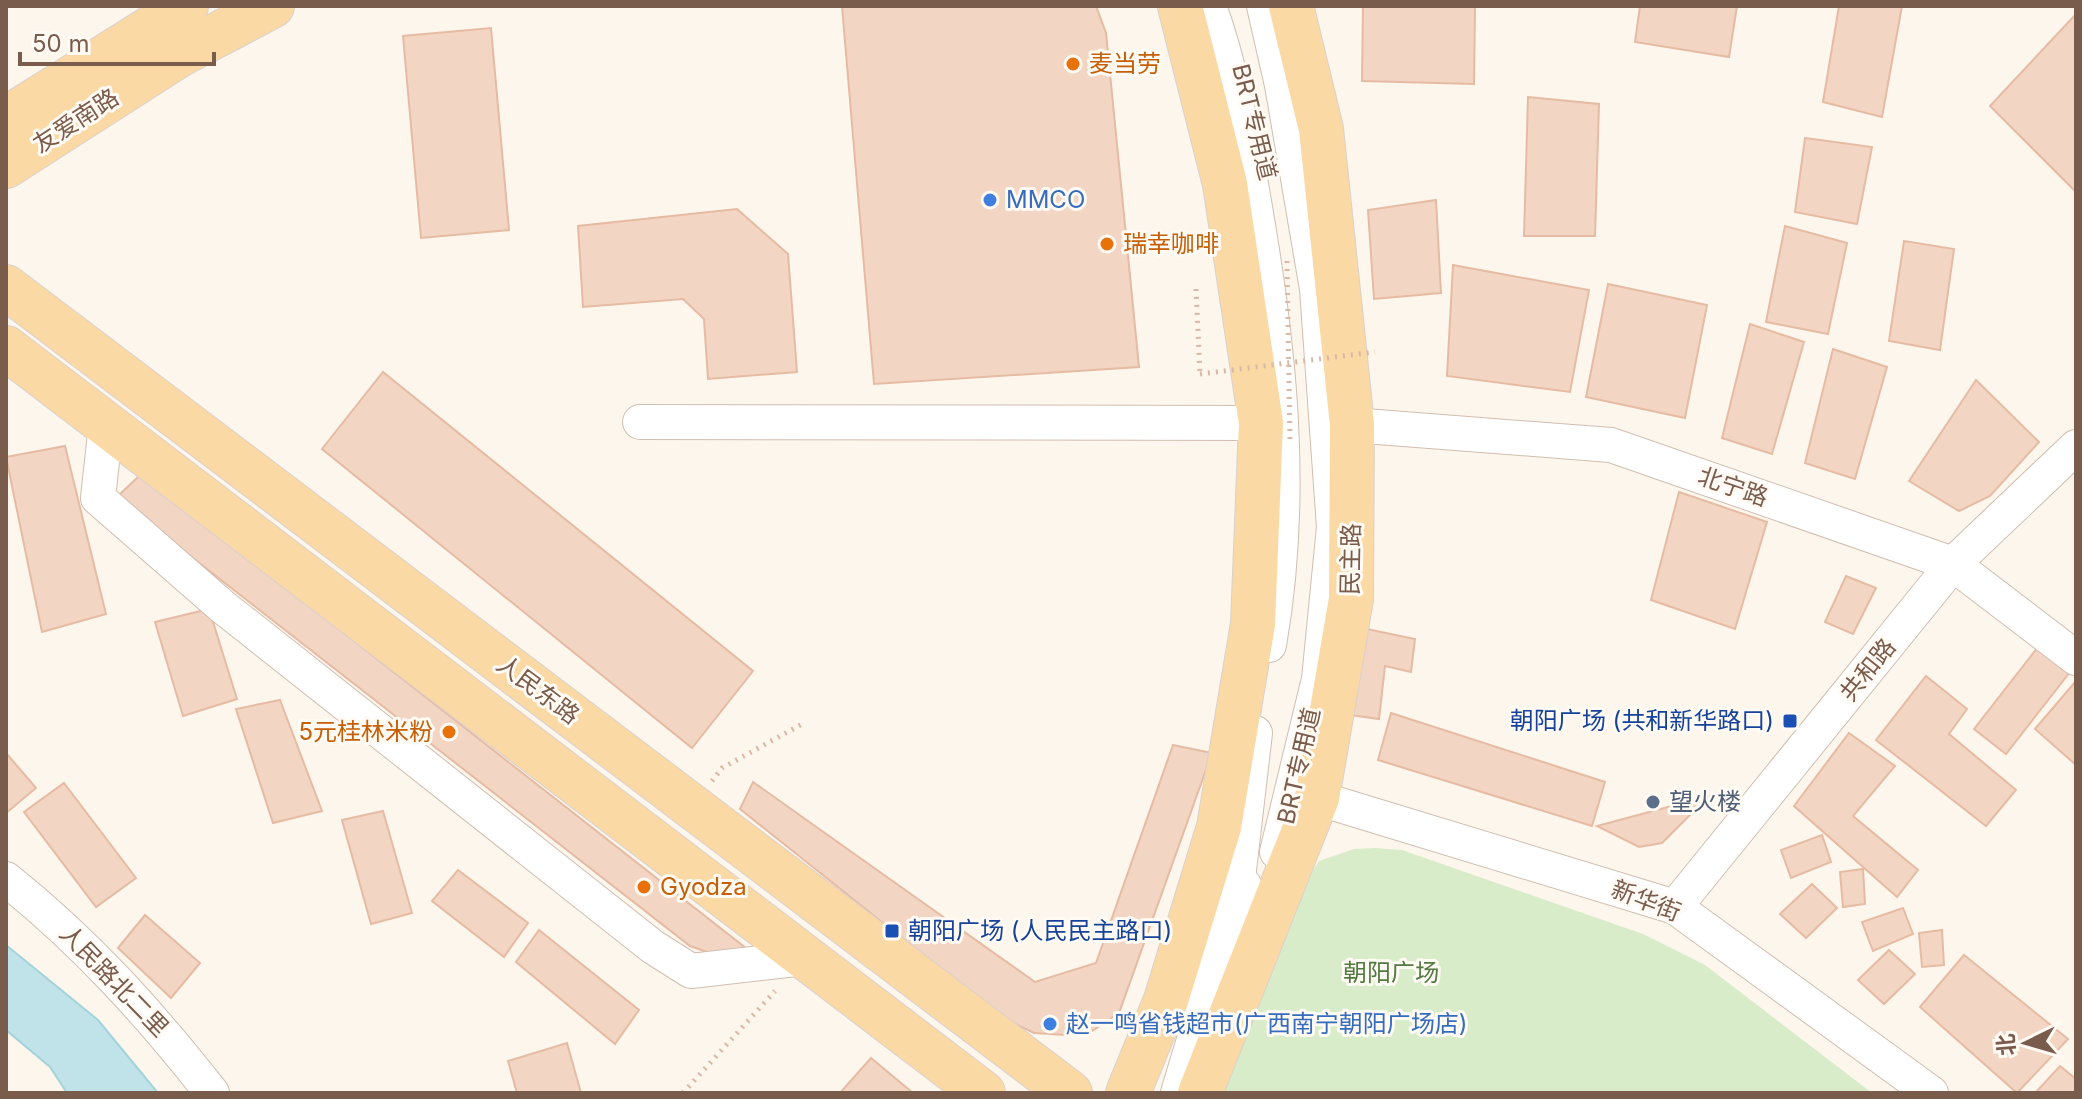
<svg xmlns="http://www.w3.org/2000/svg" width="2082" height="1099" viewBox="0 0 2082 1099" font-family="Inter,'Noto Sans SC',sans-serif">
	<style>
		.green { fill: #d8ecc9 }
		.water { fill: #bfe3e8; stroke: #a5d3da; stroke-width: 2 }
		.building { fill: #f3d5c3; stroke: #e6bba3; stroke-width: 2 }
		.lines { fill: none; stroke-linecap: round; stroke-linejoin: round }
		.minor-casing { stroke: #d1beb0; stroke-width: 36 }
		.major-casing { stroke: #dad1cd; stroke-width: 46 }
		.path { stroke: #d9b8a5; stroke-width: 5; stroke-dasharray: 2 6; stroke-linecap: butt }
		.minor { stroke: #fff; stroke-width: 34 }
		.major { stroke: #fbd9a5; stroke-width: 44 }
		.path-bridge { stroke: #d9b8a5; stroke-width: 5; stroke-dasharray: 2 6; stroke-linecap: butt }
		.food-dot { fill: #e8710a; stroke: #fffaf3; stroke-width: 3 }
		.shop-dot { fill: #3f7fe0; stroke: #fffaf3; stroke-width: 3 }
		.transit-dot { fill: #1a4fb4; stroke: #fffaf3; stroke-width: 3 }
		.service-dot { fill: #5c6f8a; stroke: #fffaf3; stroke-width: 3 }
		.labels { text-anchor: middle; stroke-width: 6; stroke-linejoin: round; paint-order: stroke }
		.food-label { font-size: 24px; fill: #c56008; stroke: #fffaf3; text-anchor: start }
		.street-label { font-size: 24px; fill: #7a5c4d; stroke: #fffaf3 }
		.shop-label { font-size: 24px; fill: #366cbe; stroke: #fffaf3; text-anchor: start }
		.transit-label { font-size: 24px; fill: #164399; stroke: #fffaf3; text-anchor: end }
		.service-label { font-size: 24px; fill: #4e5e75; stroke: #fffaf3; text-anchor: start }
		.park-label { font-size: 24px; fill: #537a41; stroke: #fffaf3 }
	</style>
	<rect width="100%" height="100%" fill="#fdf6ec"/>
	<polygon class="green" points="1375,848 1402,850 1643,934 1705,965 1872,1093 1213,1093 1276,928 1319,861 1354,849"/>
	<polygon class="water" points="6,945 98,1020 158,1093 67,1093 50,1067 6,1030"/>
	<g class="building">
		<polygon points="842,6 1096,6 1106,33 1139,367 874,384"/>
		<polygon points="1363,6 1475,6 1474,84 1362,81"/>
		<polygon points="1640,6 1737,6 1729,57 1635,42"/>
		<polygon points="1839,6 1902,6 1882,117 1823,102"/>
		<polygon points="2076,14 2076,190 2075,191 1990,106"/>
		<polygon points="491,28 509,230 421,238 403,36"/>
		<polygon points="1528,97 1599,104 1595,236 1524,236"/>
		<polygon points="1805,138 1872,147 1857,224 1795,212"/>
		<polygon points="1436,200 1441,293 1374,299 1368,210"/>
		<polygon points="737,209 788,254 797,372 708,379 704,319 683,299 583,307 578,226"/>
		<polygon points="1785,226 1847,243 1828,334 1766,322"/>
		<polygon points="1904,241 1954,249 1940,350 1889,341"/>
		<polygon points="1453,265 1589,290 1570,392 1447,376"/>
		<polygon points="1608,284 1707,305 1685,418 1586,397"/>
		<polygon points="1750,324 1804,342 1772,454 1722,438"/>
		<polygon points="1833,349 1887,367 1855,479 1805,463"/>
		<polygon points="383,372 753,671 692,748 322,449"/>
		<polygon points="1976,380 2039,442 1990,496 1959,511 1909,481"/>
		<polygon points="65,446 106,614 42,632 6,457"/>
		<polygon points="141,474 747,949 729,960 690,946 116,498"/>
		<polygon points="1679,492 1767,522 1735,629 1651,600"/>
		<polygon points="1846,576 1876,588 1853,634 1825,622"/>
		<polygon points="209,609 237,699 183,716 155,622"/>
		<polygon points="1357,627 1415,639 1411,672 1385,666 1379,719 1343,714"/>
		<polygon points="2038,647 2070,672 2006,754 1974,729"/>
		<polygon points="1926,676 1967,709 1949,734 2016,790 1986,826 1876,740"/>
		<polygon points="2076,681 2076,765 2035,729"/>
		<polygon points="280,700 322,811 273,823 236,709"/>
		<polygon points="1391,713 1605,782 1592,826 1378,760"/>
		<polygon points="1849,733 1895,766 1853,816 1918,870 1897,897 1794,806"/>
		<polygon points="1173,745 1212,753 1119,1013 1092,1031 1066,1035 1034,1033 1001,1017 740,809 753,782 1035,982 1096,963"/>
		<polygon points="6,753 36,788 6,813"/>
		<polygon points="64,783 136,878 96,907 24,812"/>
		<polygon points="1709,796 1662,843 1639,847 1597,826"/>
		<polygon points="383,811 412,913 371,924 342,820"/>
		<polygon points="1822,835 1831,862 1791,878 1781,850"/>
		<polygon points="1863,869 1865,904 1843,907 1840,872"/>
		<polygon points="458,870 528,923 504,957 432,901"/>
		<polygon points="1812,884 1837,908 1806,938 1780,914"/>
		<polygon points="1903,908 1913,934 1873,951 1862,922"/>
		<polygon points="145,915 200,963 171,998 118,948"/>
		<polygon points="539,930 639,1010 615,1044 516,962"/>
		<polygon points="1942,930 1944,965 1922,967 1919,933"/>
		<polygon points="1889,950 1915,974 1884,1004 1858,980"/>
		<polygon points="1964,955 2068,1039 2017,1093 1920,1007"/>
		<polygon points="567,1043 581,1093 517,1093 508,1061"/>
		<polygon points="871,1058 913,1093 840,1093"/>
		<polygon points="2060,1066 2076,1079 2076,1093 2036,1092"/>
	</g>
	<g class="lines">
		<g class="minor-casing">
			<g id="minor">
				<path d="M 1209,6 C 1231,66 1241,127 1252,190 C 1279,343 1296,491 1269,645"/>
				<polyline points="1264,6 1282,85 1317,289 1334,527 1319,679 1277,852"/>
				<polyline points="640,422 1261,423"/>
				<polyline points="106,425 98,498 223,607 653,947 691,971 805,958"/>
				<polyline points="1352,425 1611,445 1953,564 2076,658"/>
				<polyline points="1317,798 1675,907 1931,1093"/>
				<path d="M 6,879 C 86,943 149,1013 212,1093"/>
				<polyline points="1235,904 1255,733"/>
				<polyline points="1675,907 1953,564 2076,447"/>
				<polyline points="1178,1093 1235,904 1244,885"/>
			</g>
		</g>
		<g class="major-casing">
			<g id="major">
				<polyline points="6,119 186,6"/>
				<polyline points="6,166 179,55 272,6"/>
				<polyline points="6,287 1070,1093"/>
				<polyline points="6,348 983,1093"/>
				<polyline points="1128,1093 1166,1000 1219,827 1253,624 1261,423 1225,184 1180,6"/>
				<polyline points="1200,1093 1317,798 1351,599 1352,425 1321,129 1291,6"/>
			</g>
		</g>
		<g class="path">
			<polyline points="1196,289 1200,374"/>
			<polyline points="712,781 722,768 804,723"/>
			<polyline points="683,1093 775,991"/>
		</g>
		<use href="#minor" class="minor"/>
		<use href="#major" class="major"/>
		<g class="path-bridge">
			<polyline points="1287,261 1290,442"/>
			<polyline points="1200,374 1375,352"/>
		</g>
	</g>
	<g class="food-dot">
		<circle cx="1073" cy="64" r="8"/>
		<circle cx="1107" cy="244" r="8"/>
		<circle cx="449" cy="732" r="8"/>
		<circle cx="644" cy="887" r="8"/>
	</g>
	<g class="shop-dot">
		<circle cx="990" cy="200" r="8"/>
		<circle cx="1050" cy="1024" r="8"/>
	</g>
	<g class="transit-dot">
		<rect x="1782" y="713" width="16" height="16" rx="4"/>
		<rect x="884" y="923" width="16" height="16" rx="4"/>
	</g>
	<circle class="service-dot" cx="1653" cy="802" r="8"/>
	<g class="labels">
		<g class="food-label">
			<text x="1089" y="72">麦当劳</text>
			<text x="1123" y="252">瑞幸咖啡</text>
			<text x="433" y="740" text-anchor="end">5元桂林米粉</text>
			<text x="660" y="895">Gyodza</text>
		</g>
		<g class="street-label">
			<text transform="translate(76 121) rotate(-33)" y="8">友爱南路</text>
			<text transform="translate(1254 122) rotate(76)" y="8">BRT专用道</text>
			<text transform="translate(1733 487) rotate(19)" y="8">北宁路</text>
			<text transform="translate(1351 559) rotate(-89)" y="8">民主路</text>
			<text transform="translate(1868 670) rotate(-51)" y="8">共和路</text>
			<text transform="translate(538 690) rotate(37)" y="8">人民东路</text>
			<text transform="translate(1299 766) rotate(-77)" y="8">BRT专用道</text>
			<text transform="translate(1646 901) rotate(21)" y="8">新华街</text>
			<text transform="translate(114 981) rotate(46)" y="8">人民路北二里</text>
		</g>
		<g class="shop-label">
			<text x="1006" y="208">MMCO</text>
			<text x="1066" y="1032">赵一鸣省钱超市(广西南宁朝阳广场店)</text>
		</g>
		<g class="transit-label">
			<text x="1774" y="729">朝阳广场 (共和新华路口)</text>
			<text x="908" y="939" text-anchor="start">朝阳广场 (人民民主路口)</text>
		</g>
		<g class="service-label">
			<text x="1669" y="810">望火楼</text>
		</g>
		<g class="park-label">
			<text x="1391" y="981">朝阳广场</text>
		</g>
	</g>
	<rect width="2082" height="1099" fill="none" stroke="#7a5c4d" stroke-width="16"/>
	<g transform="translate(2026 1043) rotate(265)" stroke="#fffaf3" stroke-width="6" paint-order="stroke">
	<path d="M0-6L14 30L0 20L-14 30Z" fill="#7a5c4d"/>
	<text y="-12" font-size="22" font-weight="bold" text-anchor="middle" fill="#7a5c4d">北</text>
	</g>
	<path d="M20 52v12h194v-12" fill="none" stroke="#7a5c4d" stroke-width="4"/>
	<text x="32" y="52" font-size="24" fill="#7a5c4d" stroke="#fffaf3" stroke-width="6" paint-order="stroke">50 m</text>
</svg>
